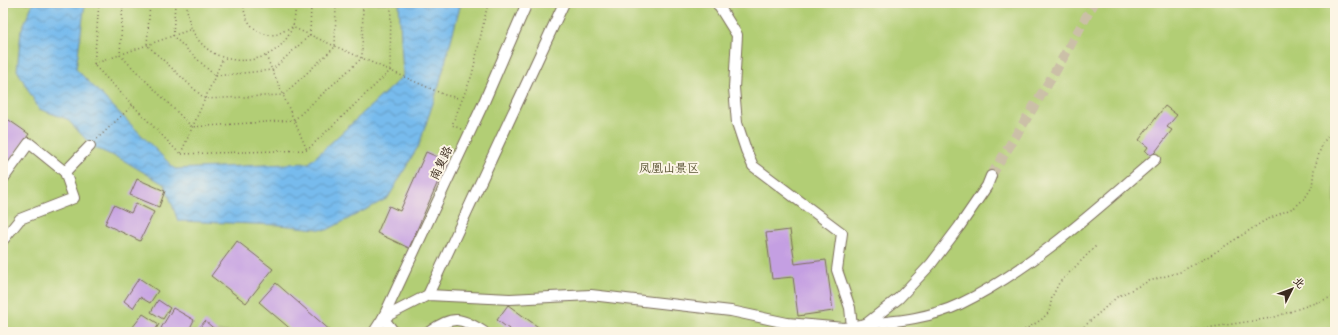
<svg xmlns="http://www.w3.org/2000/svg" width="1338" height="335" viewBox="0 0 1338 335" font-family="Kalam,'LXGW WenKai TC',sans-serif">
	<style>
		.green { fill: #b2ce75; stroke: #767c4a }
		.water { fill: url(#water-waves); stroke: #597286 }
		.building { fill: #c49fe2 }
		.lines { fill: none; stroke-linecap: round; stroke-linejoin: round }
		.minor-tunnel { stroke: #cbc0a7; stroke-width: 10; stroke-dasharray: 10 5; stroke-linecap: butt }
		.minor-casing { stroke: #7a6c5a; stroke-width: 12 }
		.path { stroke: #7a6c5a; stroke-width: 1.5; stroke-dasharray: 1 3; stroke-linecap: butt }
		.minor { stroke: #fff; stroke-width: 10 }
		.labels { text-anchor: middle; stroke-width: 4; stroke-linejoin: round; paint-order: stroke }
		.street-label { font-size: 12px; fill: #3b2a1e; stroke: #fcf5e5 }
		.park-label { font-size: 12px; fill: #595334; stroke: #fcf5e5 }
	</style>
	<defs>
		<pattern id="water-waves" width="16" height="10" patternUnits="userSpaceOnUse"><rect width="16" height="10" fill="#77bbed"/><path d="M0 5q4-4 8 0t8 0" fill="none" stroke="#6398bf"/></pattern>
	</defs>
	<rect width="100%" height="100%" fill="#fcf5e5"/>
	<filter id="ink" filterUnits="userSpaceOnUse"><feTurbulence type="fractalNoise" baseFrequency=".025" numOctaves="2"/><feDisplacementMap in="SourceGraphic" scale="8" xChannelSelector="R" yChannelSelector="G"/><feConvolveMatrix kernelMatrix="1 2 1 2 8 2 1 2 1" color-interpolation-filters="sRGB"/></filter>
	<filter id="wash" filterUnits="userSpaceOnUse"><feTurbulence type="fractalNoise" baseFrequency=".012" numOctaves="4" result="noise"/><feDisplacementMap in="SourceGraphic" scale="16" xChannelSelector="R" yChannelSelector="G"/><feGaussianBlur stdDeviation="0.9" result="paint"/><feColorMatrix in="noise" values="0 0 0 0 0 0 0 0 0 0 0 0 0 0 0 0 0 1.4 0 .05"/><feComposite in="paint" operator="in"/></filter>
	<g filter="url(#wash)">
		<rect width="100%" height="100%" fill="#efe6c9"/>
		<rect class="green" x="3" y="3" width="1332" height="329"/>
		<polygon class="water" points="33,3 85,3 76,69 175,169 309,163 403,76 399,3 461,3 439,85 419,145 388,198 327,230 279,225 178,221 165,185 123,160 93,147 67,119 39,109 17,70 21,31"/>
		<g id="blocks">
			<g class="building">
				<polygon points="1165,106 1177,115 1167,127 1172,130 1152,156 1145,151 1148,147 1139,140"/>
				<polygon points="6,118 29,134 3,171 3,142 5,139 3,138 3,122"/>
				<polygon points="426,152 447,161 409,248 377,233 389,206 400,211"/>
				<polygon points="137,179 165,191 159,207 130,195"/>
				<polygon points="136,203 154,212 140,241 105,224 114,205 131,213"/>
				<polygon points="790,230 795,264 826,260 833,311 798,316 793,277 772,279 766,233"/>
				<polygon points="237,241 273,269 246,303 211,276"/>
				<polygon points="139,278 158,291 150,303 140,297 133,308 124,301"/>
				<polygon points="276,283 332,332 294,332 259,302"/>
				<polygon points="158,300 170,308 163,319 151,312"/>
				<polygon points="508,305 541,329 539,332 513,332 497,320"/>
				<polygon points="173,308 194,320 188,332 168,332 161,328"/>
				<polygon points="143,314 159,324 156,329 161,332 137,332 132,328"/>
				<polygon points="205,321 218,332 196,332"/>
				<polygon points="465,324 476,332 460,332"/>
			</g>
		</g>
	</g>
	<g filter="url(#ink)">
		<use href="#blocks" fill-opacity="0" stroke="#7a6c5a" stroke-width="1"/>
		<g class="lines">
			<polyline class="minor-tunnel" points="991,176 1055,72 1094,3"/>
			<g class="minor-casing">
				<g id="minor">
					<polyline points="717,3 737,35 734,88 737,123 746,150 753,166 842,233 837,270 850,308 852,327"/>
					<polyline points="3,179 29,143 65,172 90,146"/>
					<polyline points="3,240 20,219 74,198 65,172"/>
					<polyline points="428,295 564,3"/>
					<path d="M 866,324 C 898,321 931,318 960,304 C 1032,269 1095,211 1155,159"/>
					<polyline points="374,332 383,318 484,102 527,3"/>
					<polyline points="394,332 383,318 428,295 510,299 591,295 731,311 787,323 844,328 866,324 899,298 931,264 959,227 987,186 991,176"/>
					<path d="M 429,332 C 452,315 461,317 484,332"/>
				</g>
			</g>
			<g class="path">
				<polyline points="99,3 94,65 180,154 307,150 390,71 391,3"/>
				<polyline points="123,3 120,55 192,127 294,120 362,58 363,3"/>
				<polyline points="150,3 147,45 205,99 283,95 335,47 336,3"/>
				<polyline points="175,3 173,36 215,76 272,70 310,35 311,3"/>
				<path d="M 187,3 C 186,81 301,78 295,3"/>
				<path d="M 244,3 C 242,21 259,39 278,34 C 282,32 287,29 292,27 L 445,95 L 463,99"/>
				<polyline points="266,56 307,150"/>
				<polyline points="94,64 192,29"/>
				<polyline points="461,129 452,125 472,75 488,3"/>
				<polyline points="97,139 133,105"/>
				<polyline points="181,153 223,58"/>
				<polyline points="1021,332 1041,320 1049,312 1052,297 1059,283 1096,246"/>
				<polyline points="1078,332 1117,297 1149,281 1180,272 1211,255 1264,221 1295,207 1305,198 1312,187 1314,170 1322,144 1335,127"/>
				<polyline points="1180,332 1272,318 1335,296"/>
			</g>
			<use href="#minor" class="minor"/>
		</g>
	</g>
	<g class="labels">
		<g class="street-label">
			<text transform="translate(441 163) rotate(-65)" y="4">南复路</text>
		</g>
		<g class="park-label">
			<text x="669" y="172">凤凰山景区</text>
		</g>
	</g>
	<rect width="1338" height="335" fill="none" stroke="#fcf5e5" stroke-width="16"/>
	<g transform="translate(1292 289) rotate(48)" stroke="#fcf5e5" stroke-width="3" paint-order="stroke">
	<path d="M0-3L7 15L0 10L-7 15Z" fill="#3b2a1e"/>
	<text y="-6" font-size="11" font-weight="bold" text-anchor="middle" fill="#3b2a1e">北</text>
	</g>
</svg>
